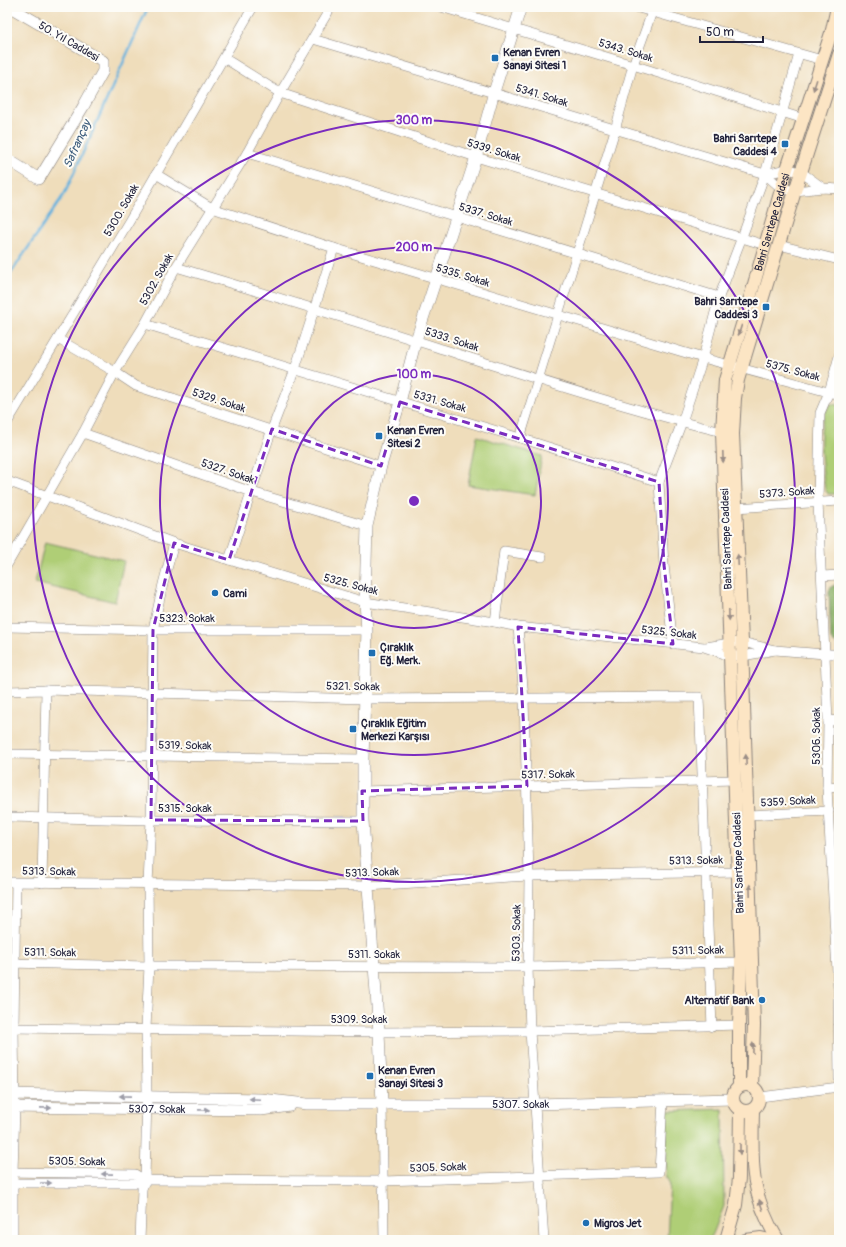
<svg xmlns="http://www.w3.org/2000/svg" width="846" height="1247" viewBox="0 0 846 1247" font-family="Pangolin,sans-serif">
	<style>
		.green { fill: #afce76; stroke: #687858 }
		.forest { fill: #8bb167; stroke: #566a51 }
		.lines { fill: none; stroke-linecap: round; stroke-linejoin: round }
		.stream { stroke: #64b2de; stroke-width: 2.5 }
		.minor-casing { stroke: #88807b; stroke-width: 10 }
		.tertiary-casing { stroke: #88807b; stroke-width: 12 }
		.secondary-casing { stroke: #88807b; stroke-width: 14 }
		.minor { stroke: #fff; stroke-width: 9 }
		.tertiary { stroke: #fff; stroke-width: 11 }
		.secondary { stroke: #fce5c4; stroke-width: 12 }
		.oneway { fill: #9a8d86 }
		.oneway2 { fill: #9c9ca7 }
		.marked { fill: none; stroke: #7b2cbf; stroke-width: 3; stroke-dasharray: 8 5; stroke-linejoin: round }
		.ring { fill: none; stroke: #7b2cbf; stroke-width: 2 }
		.poi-dot { fill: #1f6fb2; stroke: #fdfcf7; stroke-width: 1.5 }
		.labels { text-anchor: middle; stroke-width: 4; stroke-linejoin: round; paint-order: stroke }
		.street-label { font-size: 11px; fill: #22223b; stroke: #fdfcf7 }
		.poi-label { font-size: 11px; font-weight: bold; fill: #22223b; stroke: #fdfcf7; text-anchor: start }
		.water-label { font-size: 12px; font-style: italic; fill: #3c5c7c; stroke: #fdfcf7 }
		.centre { fill: #7b2cbf; stroke: #fdfcf7; stroke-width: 2 }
		.ring-label { font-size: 12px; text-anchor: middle; font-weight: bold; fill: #7b2cbf; stroke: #fdfcf7; stroke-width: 4; stroke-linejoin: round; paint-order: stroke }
	</style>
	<rect width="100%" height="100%" fill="#fdfcf7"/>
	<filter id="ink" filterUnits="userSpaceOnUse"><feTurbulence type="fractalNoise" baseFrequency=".025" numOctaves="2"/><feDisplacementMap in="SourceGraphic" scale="8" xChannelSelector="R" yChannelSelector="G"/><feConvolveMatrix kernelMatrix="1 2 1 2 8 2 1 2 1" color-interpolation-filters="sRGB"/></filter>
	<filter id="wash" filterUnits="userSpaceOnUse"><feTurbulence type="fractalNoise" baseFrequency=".012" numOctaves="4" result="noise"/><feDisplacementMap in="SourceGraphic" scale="16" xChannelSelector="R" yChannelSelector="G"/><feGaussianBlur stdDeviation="0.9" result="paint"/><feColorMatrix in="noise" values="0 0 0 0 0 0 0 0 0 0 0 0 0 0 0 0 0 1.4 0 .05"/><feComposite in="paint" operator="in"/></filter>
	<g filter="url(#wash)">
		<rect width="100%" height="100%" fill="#efddbb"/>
		<g class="green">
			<path d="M 830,404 L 839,405 L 839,494 L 828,494 L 825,489 C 822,466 815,423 830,404 Z"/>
			<polygon points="477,436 542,456 535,495 468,485"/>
			<polygon points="45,542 124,561 115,602 35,583"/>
			<polygon points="723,1109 724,1206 713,1234 708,1240 667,1240 670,1182 666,1176 667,1111"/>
		</g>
		<polygon class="forest" points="835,585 839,585 839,645 833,643 831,639 829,591 831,587"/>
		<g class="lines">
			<polyline class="stream" points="7,279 65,193 148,7"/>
		</g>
	</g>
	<g filter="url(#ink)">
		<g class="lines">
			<g class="minor-casing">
				<g id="minor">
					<polyline points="441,7 633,65 804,119"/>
					<polyline points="635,7 822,60"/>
					<path d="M 313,39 C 464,83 614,130 765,174 L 781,188 L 795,191 L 823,188 L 839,189"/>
					<polyline points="224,58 280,93 476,157 765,245"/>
					<polyline points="247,153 719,297"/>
					<polyline points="156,174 212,208 334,248 703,358 839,395"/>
					<polyline points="765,174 787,169 801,172 823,188"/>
					<polyline points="779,245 839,260"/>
					<path d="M 176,267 C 263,293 349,319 436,347 C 530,377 625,408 722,432"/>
					<polyline points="145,324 520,438 659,482"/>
					<polyline points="58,339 115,372 136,386 381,466"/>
					<polyline points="839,356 829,392 820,413 818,502 828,721 827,788 838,990 839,1081"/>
					<polyline points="7,423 129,221 253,7"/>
					<polyline points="83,433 252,492 367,526"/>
					<polyline points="520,438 615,130 633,65 652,12"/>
					<polyline points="7,481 174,543 365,602 495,622 518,627 704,647 730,656 743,656 775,650"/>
					<polyline points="736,508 839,501"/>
					<polyline points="229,560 272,429 295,369 334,248"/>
					<polyline points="7,565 83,433 115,372 145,324 176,267 247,153 280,93 331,7"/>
					<polyline points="822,576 839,575"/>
					<polyline points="495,622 504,551 542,557"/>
					<polyline points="7,627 153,630 367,630"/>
					<polyline points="518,627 524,699 529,876 528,967 530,1031 544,1240"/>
					<polyline points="673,644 664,565 659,482 682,422 703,358 719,297 742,237 765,174 799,54"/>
					<polyline points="706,647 730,643 742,642 775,650 825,654 839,654"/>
					<polyline points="7,691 46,690 365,699 699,697 712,1027"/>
					<polyline points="828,721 839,720"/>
					<polyline points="7,754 363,759"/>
					<polyline points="827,788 839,787"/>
					<polyline points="362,791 734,780"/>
					<polyline points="748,815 829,811"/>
					<polyline points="7,817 151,820 363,821"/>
					<polyline points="7,882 367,886 529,876 739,872"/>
					<polyline points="42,883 46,690"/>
					<polyline points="7,963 149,966 528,967 741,962"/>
					<polyline points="7,1028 379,1032 530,1031 739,1025"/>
					<polyline points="760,1097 839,1087"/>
					<polyline points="382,1104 384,1240"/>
					<polyline points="7,1172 135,1174 145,1180 383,1181 659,1172 663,1101"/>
					<polyline points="7,1183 137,1183 145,1180"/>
					<polyline points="13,1240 13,1172 15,1107 14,1028 16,883"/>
					<polyline points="140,1240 142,1189 145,1180 147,1096 146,1029 149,966 148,884 151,820 153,630 163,584 174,543"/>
				</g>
			</g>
			<g class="tertiary-casing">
				<g id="tertiary">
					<polyline points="7,159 39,179 83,107 103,71 103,61 10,7"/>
					<path id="s1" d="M 7,1094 L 261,1099 L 307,1104 L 535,1104 L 733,1099"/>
					<polyline points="382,1104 379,1032 363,821 363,759 367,630 365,602 367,526 381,466 400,402 416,340 476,157 494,92 521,7"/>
					<path id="s2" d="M 7,1107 L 261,1110 L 290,1106"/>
				</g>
			</g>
			<g class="secondary-casing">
				<g id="secondary">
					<circle cx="746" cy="1098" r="13"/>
					<path id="s3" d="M 739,1087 L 739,1025 L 741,962 L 722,432 L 725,380 L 748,305 L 787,169 L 832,30 L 837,7"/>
					<polyline points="752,1087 754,1025 742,642 733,434 735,398 738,380 795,191 839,54"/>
					<path d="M 753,1110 C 752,1163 749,1193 778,1240"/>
					<polyline points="726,1240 736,1205 739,1178 740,1110"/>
					<polyline points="746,1240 761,1238 770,1240"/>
				</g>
			</g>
			<use href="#minor" class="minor"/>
			<use href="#tertiary" class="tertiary"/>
			<use href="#secondary" class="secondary"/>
		</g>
		<defs><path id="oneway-solid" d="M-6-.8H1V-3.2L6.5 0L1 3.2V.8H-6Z"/></defs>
		<g class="oneway">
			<use href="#oneway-solid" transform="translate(815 85) rotate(108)"/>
			<use href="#oneway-solid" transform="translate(740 330) rotate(108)"/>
			<use href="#oneway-solid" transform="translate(723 457) rotate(88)"/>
			<use href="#oneway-solid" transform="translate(738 560) rotate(-93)"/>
			<use href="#oneway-solid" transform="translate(729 615) rotate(88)"/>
			<use href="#oneway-solid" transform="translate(746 760) rotate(-92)"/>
			<use href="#oneway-solid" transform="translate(750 890) rotate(-92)"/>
			<use href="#oneway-solid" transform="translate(753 1048) rotate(-89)"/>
			<use href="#oneway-solid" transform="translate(740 1149) rotate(90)"/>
			<use href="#oneway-solid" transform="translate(761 1205) rotate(-109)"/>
		</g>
		<g class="oneway2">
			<use href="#oneway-solid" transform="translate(125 1096) rotate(-179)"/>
			<use href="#oneway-solid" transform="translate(255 1099) rotate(-178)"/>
			<use href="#oneway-solid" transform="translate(46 1108) rotate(1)"/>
			<use href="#oneway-solid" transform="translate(204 1110) rotate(1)"/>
			<use href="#oneway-solid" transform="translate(107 1174) rotate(-179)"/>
			<use href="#oneway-solid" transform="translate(46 1183)"/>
		</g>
	</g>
	<path class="marked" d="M 400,402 L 659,482 L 664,565 L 673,644 L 518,627 L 527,786 L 362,791 L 363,821 L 151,820 L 153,630 L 174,543 L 229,560 L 272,429 L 381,466 Z"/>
	<g class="ring">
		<circle cx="414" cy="501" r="127"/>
		<circle cx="414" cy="501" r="254"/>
		<circle cx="414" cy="501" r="381"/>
	</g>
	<g class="poi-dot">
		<rect x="491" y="54" width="8" height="8" rx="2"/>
		<rect x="781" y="140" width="8" height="8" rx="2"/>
		<rect x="762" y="303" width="8" height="8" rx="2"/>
		<rect x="375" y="432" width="8" height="8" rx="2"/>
		<circle cx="215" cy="593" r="4"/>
		<rect x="368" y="649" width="8" height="8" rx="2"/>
		<rect x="349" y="725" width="8" height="8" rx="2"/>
		<circle cx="762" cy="1000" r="4"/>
		<rect x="366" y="1072" width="8" height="8" rx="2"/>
		<circle cx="586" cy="1223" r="4"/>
	</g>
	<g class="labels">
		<g class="street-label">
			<text transform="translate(69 41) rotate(30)" y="4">50. Yıl Caddesi</text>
			<text transform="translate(626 50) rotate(17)" y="4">5343. Sokak</text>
			<text transform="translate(542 95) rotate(17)" y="4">5341. Sokak</text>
			<text transform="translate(494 150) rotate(17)" y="4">5339. Sokak</text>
			<text transform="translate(121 210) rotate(-60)" y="4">5300. Sokak</text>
			<text transform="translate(486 214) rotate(17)" y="4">5337. Sokak</text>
			<text dy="4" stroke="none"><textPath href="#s3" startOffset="872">Bahri Sarıtepe Caddesi</textPath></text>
			<text transform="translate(463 275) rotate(17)" y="4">5335. Sokak</text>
			<text transform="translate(156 279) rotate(-61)" y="4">5302. Sokak</text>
			<text transform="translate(452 339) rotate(18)" y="4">5333. Sokak</text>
			<text transform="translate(793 370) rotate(15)" y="4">5375. Sokak</text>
			<text transform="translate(219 400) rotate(18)" y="4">5329. Sokak</text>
			<text transform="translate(440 401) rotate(16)" y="4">5331. Sokak</text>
			<text transform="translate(228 471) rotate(19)" y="4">5327. Sokak</text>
			<text transform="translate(787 492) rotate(-4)" y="4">5373. Sokak</text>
			<text transform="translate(726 539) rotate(-92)" y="4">Bahri Sarıtepe Caddesi</text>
			<text transform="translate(351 584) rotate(15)" y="4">5325. Sokak</text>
			<text x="187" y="622">5323. Sokak</text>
			<text transform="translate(669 632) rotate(6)" y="4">5325. Sokak</text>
			<text transform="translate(353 686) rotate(1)" y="4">5321. Sokak</text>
			<text transform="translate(816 736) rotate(-90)" y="4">5306. Sokak</text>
			<text transform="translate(185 745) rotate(1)" y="4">5319. Sokak</text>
			<text transform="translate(548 774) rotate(-1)" y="4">5317. Sokak</text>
			<text transform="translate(788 801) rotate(-3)" y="4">5359. Sokak</text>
			<text x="185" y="812">5315. Sokak</text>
			<text transform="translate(696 860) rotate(-1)" y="4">5313. Sokak</text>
			<text transform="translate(738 863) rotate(-92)" y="4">Bahri Sarıtepe Caddesi</text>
			<text transform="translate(49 871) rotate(1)" y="4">5313. Sokak</text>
			<text transform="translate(372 872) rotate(-2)" y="4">5313. Sokak</text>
			<text transform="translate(516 933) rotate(-89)" y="4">5303. Sokak</text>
			<text transform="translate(698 950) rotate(-1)" y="4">5311. Sokak</text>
			<text transform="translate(50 952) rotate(1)" y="4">5311. Sokak</text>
			<text x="374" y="958">5311. Sokak</text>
			<text x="359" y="1023">5309. Sokak</text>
			<text dy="4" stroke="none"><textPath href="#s1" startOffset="514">5307. Sokak</textPath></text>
			<text dy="4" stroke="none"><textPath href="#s2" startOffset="150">5307. Sokak</textPath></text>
			<text transform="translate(77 1161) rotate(1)" y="4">5305. Sokak</text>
			<text transform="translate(438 1167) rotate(-2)" y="4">5305. Sokak</text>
		</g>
		<g class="poi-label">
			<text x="503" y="56">Kenan Evren<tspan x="503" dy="13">Sanayi Sitesi 1</tspan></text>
			<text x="777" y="142" text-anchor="end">Bahri Sarıtepe<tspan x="777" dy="13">Caddesi 4</tspan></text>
			<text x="758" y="305" text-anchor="end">Bahri Sarıtepe<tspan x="758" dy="13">Caddesi 3</tspan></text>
			<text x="387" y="434">Kenan Evren<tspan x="387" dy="13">Sitesi 2</tspan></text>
			<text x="223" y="597">Cami</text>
			<text x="380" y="651">Çıraklık<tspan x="380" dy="13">Eğ. Merk.</tspan></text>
			<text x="361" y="727">Çıraklık Eğitim<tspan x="361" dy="13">Merkezi Karşısı</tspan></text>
			<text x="754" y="1004" text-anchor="end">Alternatif Bank</text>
			<text x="378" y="1074">Kenan Evren<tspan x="378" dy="13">Sanayi Sitesi 3</tspan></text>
			<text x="594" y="1227">Migros Jet</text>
		</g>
		<g class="water-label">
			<text transform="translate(77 144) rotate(-66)" y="4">Safrançay</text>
		</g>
	</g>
	<circle cx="414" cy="501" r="6" class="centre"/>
	<g class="ring-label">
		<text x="414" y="124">300 m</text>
		<text x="414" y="251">200 m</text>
		<text x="414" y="378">100 m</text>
	</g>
	<rect width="846" height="1247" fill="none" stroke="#fdfcf7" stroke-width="24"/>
	<path d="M700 36v6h63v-6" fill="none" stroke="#22223b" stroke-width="2"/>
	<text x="706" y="36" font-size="12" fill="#22223b" stroke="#fdfcf7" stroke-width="3" paint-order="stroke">50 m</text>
</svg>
